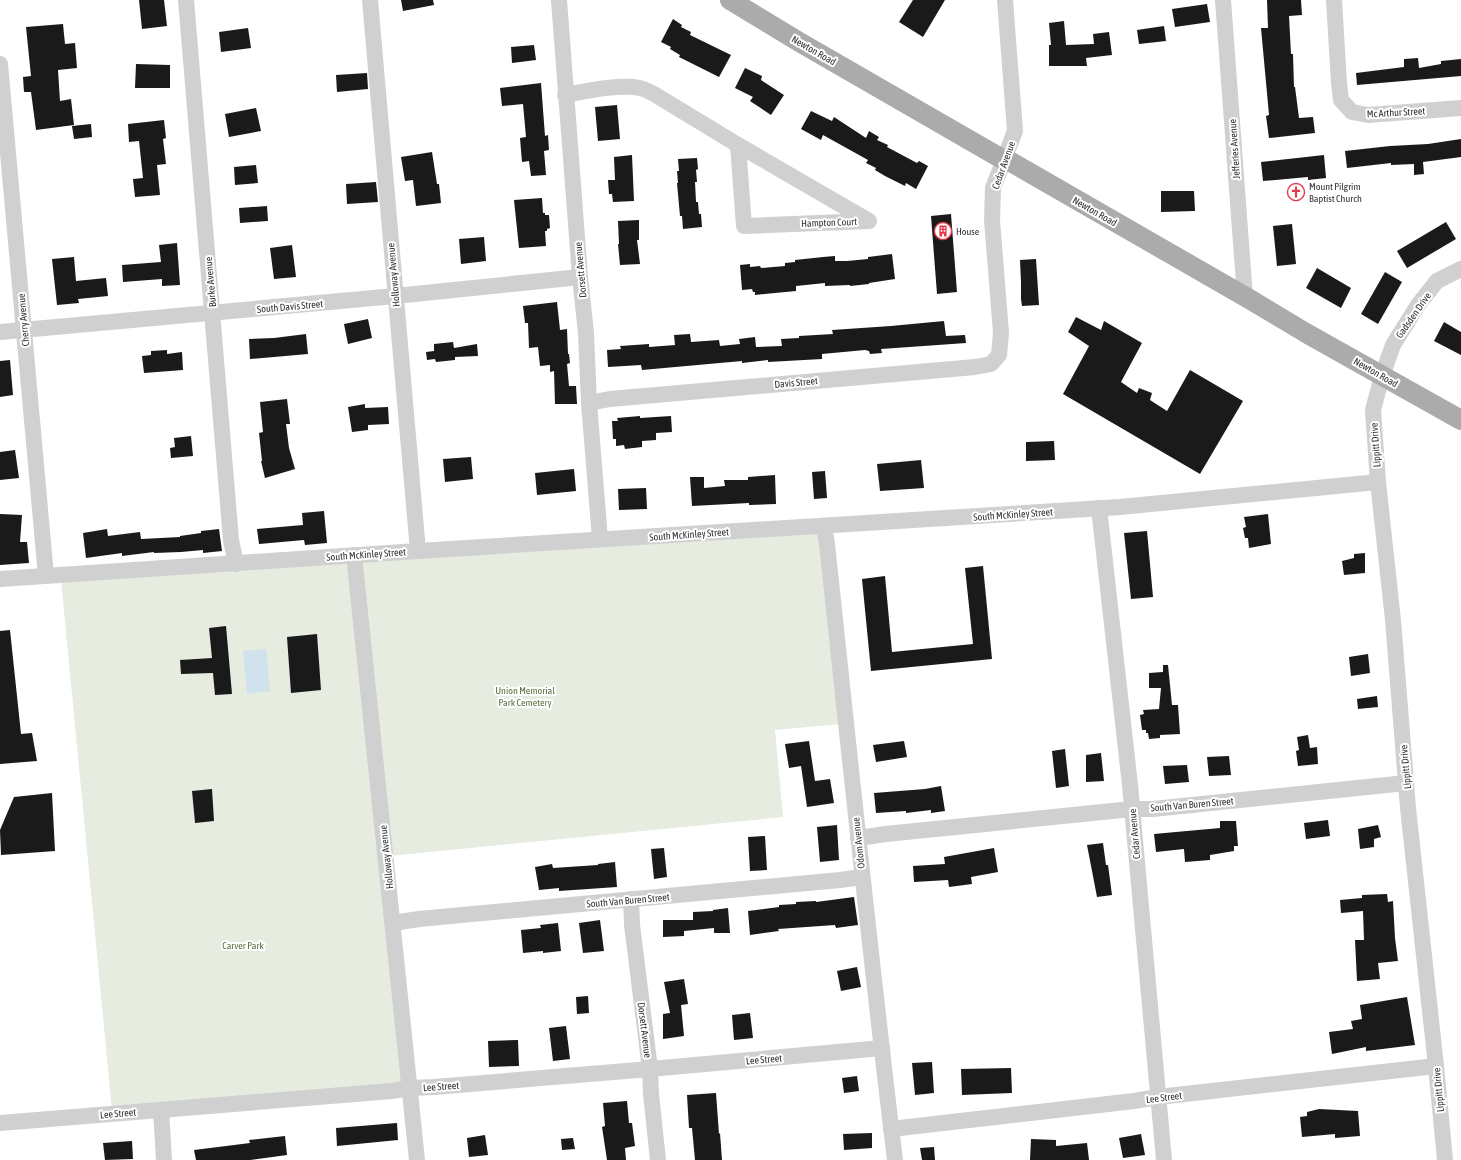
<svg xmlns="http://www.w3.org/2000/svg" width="1461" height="1160" viewBox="0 0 1461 1160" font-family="'Asap Condensed',sans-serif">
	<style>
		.green { fill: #e6ecdf }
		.water { fill: #cfe2ee }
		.building { fill: #1a1a1a }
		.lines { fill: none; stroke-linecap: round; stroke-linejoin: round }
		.minor { stroke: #d0d0d0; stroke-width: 16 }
		.major { stroke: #ababab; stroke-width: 20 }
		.labels { text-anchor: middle; stroke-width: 4; stroke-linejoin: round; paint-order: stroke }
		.street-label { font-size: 10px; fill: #333; stroke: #fff }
		.poi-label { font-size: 10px; fill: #333; stroke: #fff; text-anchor: start }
		.park-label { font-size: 10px; fill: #56703f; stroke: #fff }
	</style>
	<rect width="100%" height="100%" fill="#fff"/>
	<g class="green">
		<polygon points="821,530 841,724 775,730 783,817 390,856 359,559"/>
		<polygon points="350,560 404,1084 112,1110 61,580"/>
	</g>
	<polygon class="water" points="266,649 270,691 247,694 243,651"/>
	<g class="building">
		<polygon points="139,0 164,0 167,26 142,29"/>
		<polygon points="401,0 433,0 434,5 403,11"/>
		<polygon points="913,0 945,0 923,37 899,22"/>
		<polygon points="1267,0 1301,0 1302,15 1289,16 1291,54 1293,54 1294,87 1295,87 1299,118 1313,117 1315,133 1269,138 1266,116 1269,115 1261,28 1268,28"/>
		<polygon points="1207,4 1210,22 1175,27 1172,9"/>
		<polygon points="673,19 682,25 681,27 691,32 690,35 731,55 719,77 679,57 680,55 670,49 671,47 661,42"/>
		<polygon points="1064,21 1066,45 1094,44 1093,34 1109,32 1112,55 1086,58 1087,66 1049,66 1049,45 1051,45 1049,23"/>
		<polygon points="63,24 65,44 75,43 77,68 58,70 60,101 71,99 74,125 36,130 31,92 24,92 23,77 31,76 26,27"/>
		<polygon points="1164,26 1166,41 1139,44 1137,30"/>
		<polygon points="248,28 251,48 221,52 219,32"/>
		<polygon points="534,45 536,60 512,63 511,47"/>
		<polygon points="1418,58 1419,68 1441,64 1441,61 1461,59 1461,76 1357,85 1356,73 1404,67 1404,59"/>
		<polygon points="136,64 170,65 170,88 135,88"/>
		<polygon points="745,68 762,76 761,80 784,95 771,115 750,101 753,97 735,88"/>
		<polygon points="367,73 368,89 337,92 336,75"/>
		<polygon points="541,83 545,136 548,135 549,150 544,151 546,175 531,176 529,161 522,162 520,138 526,137 523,104 502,106 500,88"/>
		<polygon points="617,105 620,139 598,141 595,107"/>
		<polygon points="256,108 261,131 229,137 225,114"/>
		<polygon points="811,111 832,121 834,117 866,138 869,131 879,137 877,140 888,145 887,147 917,163 919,161 928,166 916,189 906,183 905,186 885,176 875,170 876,168 866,163 868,160 823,135 821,140 801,129"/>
		<polygon points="164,120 166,138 163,139 166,164 157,165 160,195 135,197 133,179 143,178 139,141 129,142 128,124"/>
		<polygon points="91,124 92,137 74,139 72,126"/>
		<polygon points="1461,139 1461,157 1423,162 1424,174 1414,175 1414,164 1391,165 1391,163 1347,168 1345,151 1390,146 1428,144"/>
		<polygon points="432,152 437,184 439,184 441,203 416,206 413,180 405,181 401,157"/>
		<polygon points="632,155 634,201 613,202 612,194 609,194 608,180 615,180 614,157"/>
		<polygon points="1324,155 1326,178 1308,180 1308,177 1263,181 1261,162"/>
		<polygon points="697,158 698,169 696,170 697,182 695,182 696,202 698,202 699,214 701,214 702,227 683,229 682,216 680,216 677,183 678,183 677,171 679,171 678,159"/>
		<polygon points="256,165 258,183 235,185 234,167"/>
		<polygon points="376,182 378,202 347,204 346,184"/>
		<polygon points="1161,191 1194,191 1195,211 1161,212"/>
		<polygon points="542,198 543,213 545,213 545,215 549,215 550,228 547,229 547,231 545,231 546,246 519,248 514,200"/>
		<polygon points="267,206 268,221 240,223 239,208"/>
		<polygon points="951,214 957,292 937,294 931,216"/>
		<polygon points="639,220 639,240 637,240 640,264 620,265 618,244 619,244 618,221"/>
		<polygon points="1446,222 1456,239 1407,268 1397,251"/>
		<polygon points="1292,224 1296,264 1277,266 1273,226"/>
		<polygon points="484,237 486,261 461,264 459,239"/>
		<polygon points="177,243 180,285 162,286 162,279 123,282 122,265 161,262 159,245"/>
		<polygon points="292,245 296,277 274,279 270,248"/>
		<polygon points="892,254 895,279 869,283 869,284 850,286 850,285 825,286 825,283 796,286 796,291 755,295 755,292 753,292 752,289 742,290 740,265 750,264 750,267 760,266 761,268 785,266 785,263 795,262 795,260 823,257 835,256 835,261 847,261 868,259 868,257"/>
		<polygon points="74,257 76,281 106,278 108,296 78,299 79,303 57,305 52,259"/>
		<polygon points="1036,259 1039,305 1022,306 1021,299 1021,282 1020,260"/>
		<polygon points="1317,268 1351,288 1341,308 1306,288"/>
		<polygon points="1385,272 1402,282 1378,324 1361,314"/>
		<polygon points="557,302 560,330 567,329 568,354 569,354 570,363 567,364 569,386 576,386 577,404 555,404 554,371 550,372 550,365 540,366 538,347 529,348 528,323 525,323 523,306"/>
		<polygon points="1076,317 1101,330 1104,321 1142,343 1121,382 1137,393 1139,388 1152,393 1150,400 1167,411 1190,370 1243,401 1200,474 1063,394 1089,346 1068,332"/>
		<polygon points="368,319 372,338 348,344 344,324"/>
		<polygon points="944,321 946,336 965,335 966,343 881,349 882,353 870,354 869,351 865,350 822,354 822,359 768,362 768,360 742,363 742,361 642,370 641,365 608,367 607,350 621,349 620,346 649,344 649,347 675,345 674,335 690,334 691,342 719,340 720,346 740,344 739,339 755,337 756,347 782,346 781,339 799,338 799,336 833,334 832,330 891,326"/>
		<polygon points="1444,322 1461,332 1461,355 1434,341"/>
		<polygon points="306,334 308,354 250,359 249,339 274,338"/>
		<polygon points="453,342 454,348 477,344 478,356 455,357 455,360 436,362 435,359 427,360 426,352 434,351 434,344"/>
		<polygon points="167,350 167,354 182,352 183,370 144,373 142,356 151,355 151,351"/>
		<polygon points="10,360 13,395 0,397 0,361"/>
		<polygon points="287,399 290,424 286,424 289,448 295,469 265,478 261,461 262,461 259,433 263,432 260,402"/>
		<polygon points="365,404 365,408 388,407 389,424 368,425 368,430 352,432 348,407"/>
		<polygon points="640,416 640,418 671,416 672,432 656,433 656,440 642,441 642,447 625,449 624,445 616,446 616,439 613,439 612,421 618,421 617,418"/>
		<polygon points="191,436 193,456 171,458 170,448 175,447 174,438"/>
		<polygon points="1054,441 1055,460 1026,461 1026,442"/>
		<polygon points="15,450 19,478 0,480 0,452"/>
		<polygon points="471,457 473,479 445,482 443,459"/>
		<polygon points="921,460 924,488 880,491 877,464"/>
		<polygon points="574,469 576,491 537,495 535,473"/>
		<polygon points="825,471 827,498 814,499 812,472"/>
		<polygon points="775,475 776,504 749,505 749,503 692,506 690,477 704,477 704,488 725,486 724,480 748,480 748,477"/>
		<polygon points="646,488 647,509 619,510 618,489"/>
		<polygon points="324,511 327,543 305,545 304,540 259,544 257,529 303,525 302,513"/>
		<polygon points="0,514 22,515 20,542 27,542 29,563 0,565"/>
		<polygon points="1268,514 1271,544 1249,548 1248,538 1245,538 1243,528 1246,527 1244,517"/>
		<polygon points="107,529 108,536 140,532 141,539 180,537 180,536 201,533 201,531 219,529 222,551 203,553 203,550 181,552 154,553 154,552 122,556 122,553 86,558 83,533"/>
		<polygon points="1147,531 1153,597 1131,599 1124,533"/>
		<polygon points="1365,553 1365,573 1344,575 1342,561 1354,558 1354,554"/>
		<polygon points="983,566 992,659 871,671 862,579 885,576 892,652 973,644 965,568"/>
		<polygon points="226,626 232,694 215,695 213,673 181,674 180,660 212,658 209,628"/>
		<polygon points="10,630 21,734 32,733 37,761 0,764 0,631"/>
		<polygon points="317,634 321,690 291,693 287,637"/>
		<polygon points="1368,654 1370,673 1351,676 1349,657"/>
		<polygon points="1163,665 1168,665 1172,705 1178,705 1180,734 1160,735 1160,738 1149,739 1148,733 1146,733 1146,730 1142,730 1140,715 1144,714 1143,710 1159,709 1161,688 1149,688 1149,673 1163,672"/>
		<polygon points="1377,696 1378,707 1358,709 1357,699"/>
		<polygon points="1308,735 1310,748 1317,747 1318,764 1298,766 1296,751 1299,750 1297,737"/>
		<polygon points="809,741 815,781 830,779 834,803 807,807 801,766 789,768 785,744"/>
		<polygon points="904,741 907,757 876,762 873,745"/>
		<polygon points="1065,749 1069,786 1056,788 1052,751"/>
		<polygon points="1101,753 1104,781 1086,782 1086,755"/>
		<polygon points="1229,756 1231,775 1209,776 1207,757"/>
		<polygon points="1187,765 1189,782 1165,784 1163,766"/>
		<polygon points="941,786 945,811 931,813 931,810 906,813 906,811 876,813 874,793 925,789"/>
		<polygon points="212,789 214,821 195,823 192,791"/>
		<polygon points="52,793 55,851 1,855 0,830 14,797"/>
		<polygon points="1328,820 1330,836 1306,839 1304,823"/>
		<polygon points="1220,821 1236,821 1238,846 1234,846 1234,851 1210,855 1210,860 1185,862 1184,849 1156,852 1154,834 1220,828"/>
		<polygon points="837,825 839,860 820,862 817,827"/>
		<polygon points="1378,825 1381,837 1374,839 1374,847 1360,849 1358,829"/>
		<polygon points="765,836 767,870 750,871 748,837"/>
		<polygon points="1103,843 1106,865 1108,865 1112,895 1097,897 1087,845"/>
		<polygon points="664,848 667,877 654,879 651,849"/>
		<polygon points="994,848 998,872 971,877 972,884 949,887 948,880 914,882 913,866 945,864 944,857"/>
		<polygon points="615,862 617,887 559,891 559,888 539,890 535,867 552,864 553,868 598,865 598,864"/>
		<polygon points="1387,894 1388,902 1393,901 1395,938 1398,961 1378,963 1380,979 1357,981 1355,940 1364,940 1363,911 1341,913 1340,900 1362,898 1362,895"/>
		<polygon points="854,897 858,925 836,928 835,925 778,929 779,931 750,935 748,911 779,907 779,905 796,904 796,902 816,901 816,902"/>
		<polygon points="728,908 730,933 714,933 714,928 684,931 684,936 663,937 663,920 693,920 693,912 713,911 713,910"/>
		<polygon points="600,920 604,951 583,953 579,923"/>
		<polygon points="558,923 561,951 543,953 543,951 523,953 521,930 541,928 540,925"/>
		<polygon points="857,967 861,987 841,991 837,971"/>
		<polygon points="684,979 688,1004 681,1005 684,1036 663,1039 663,1014 670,1013 664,982"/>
		<polygon points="588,996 589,1013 577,1014 576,997"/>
		<polygon points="1407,997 1415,1045 1366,1051 1366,1047 1332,1054 1329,1032 1353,1029 1351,1021 1362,1019 1360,1005"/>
		<polygon points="750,1013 753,1038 734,1040 732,1015"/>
		<polygon points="566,1026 570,1059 553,1061 549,1028"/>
		<polygon points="518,1040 519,1066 489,1067 488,1041"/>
		<polygon points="932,1062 934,1093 915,1095 912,1063"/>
		<polygon points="1011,1068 1012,1093 962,1095 961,1069"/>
		<polygon points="857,1076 859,1091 844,1093 842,1078"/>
		<polygon points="716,1093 719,1134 720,1133 722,1160 695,1160 692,1128 689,1128 687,1095"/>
		<polygon points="627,1101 629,1123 632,1123 635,1146 625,1148 626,1160 607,1160 602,1127 605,1126 603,1103"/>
		<polygon points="1319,1109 1358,1111 1360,1136 1335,1138 1335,1134 1302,1137 1300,1117 1307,1116 1307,1112"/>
		<polygon points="397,1123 398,1140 337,1146 336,1128"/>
		<polygon points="872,1133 872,1148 844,1150 843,1134"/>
		<polygon points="1141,1134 1145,1155 1123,1158 1119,1138"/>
		<polygon points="485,1135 488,1155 469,1157 467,1138"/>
		<polygon points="285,1136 287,1155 250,1160 196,1160 194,1150 250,1143 249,1140"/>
		<polygon points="573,1138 575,1149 562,1150 561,1139"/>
		<polygon points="1031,1139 1056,1140 1056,1146 1087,1143 1089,1160 1030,1160"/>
		<polygon points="132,1141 133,1159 105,1160 103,1143"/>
		<polygon points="934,1147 935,1160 922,1160 920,1148"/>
	</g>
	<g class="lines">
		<g class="minor">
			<polyline points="186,0 231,540 236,564"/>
			<polyline points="370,0 418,551"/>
			<polyline points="559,0 580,277 586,333 589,403 600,539"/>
			<polyline points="1223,0 1245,297"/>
			<polyline points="1334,0 1339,83 1341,100 1352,112 1368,115 1461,108"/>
			<polyline points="0,64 46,576"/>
			<path d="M 565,95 C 587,91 618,84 640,88 C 645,89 650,92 654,94 L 738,145"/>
			<polygon points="738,145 869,221 744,226"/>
			<polyline points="0,332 395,296 580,277"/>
			<polyline points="589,403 610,399 975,367 991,364 999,355 1001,333 992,220 993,188 1015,131 1005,0"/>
			<polyline points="1099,508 1130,785 1164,1160"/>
			<path d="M 824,526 L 827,544 C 849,750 870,955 895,1160"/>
			<polyline points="354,555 417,1160"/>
			<polyline points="0,579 418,551 1120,507 1378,482"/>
			<polyline points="858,838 886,834 1132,809 1153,809 1406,783"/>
			<polyline points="631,899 632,925 650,1069 651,1094 658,1160"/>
			<polyline points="393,923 419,919 840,880 862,877"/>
			<polyline points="161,1110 164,1160"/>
			<polyline points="0,1123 392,1091 410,1088 434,1087 650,1069 882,1048"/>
			<polyline points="891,1129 1134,1101 1158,1097 1436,1066"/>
			<polyline points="1445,1160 1436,1066 1408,808 1393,620 1378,482 1373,410 1382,376 1393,345 1418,305 1437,281 1461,269"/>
		</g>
		<polyline class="major" points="730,0 801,43 1004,160 1011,162 1251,300 1306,333 1461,420"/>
	</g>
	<defs>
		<g id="church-ring" transform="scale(0.9)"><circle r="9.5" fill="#fff" stroke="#e63946" stroke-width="1.5"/><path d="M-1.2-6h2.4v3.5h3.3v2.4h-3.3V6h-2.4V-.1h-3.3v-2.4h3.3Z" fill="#e63946"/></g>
		<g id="building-ring" transform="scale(0.9)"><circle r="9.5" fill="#fff" stroke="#e63946" stroke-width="1.5"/><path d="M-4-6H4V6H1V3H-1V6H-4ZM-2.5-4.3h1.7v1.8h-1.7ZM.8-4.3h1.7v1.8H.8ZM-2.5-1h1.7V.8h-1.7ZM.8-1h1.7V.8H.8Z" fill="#e63946"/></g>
	</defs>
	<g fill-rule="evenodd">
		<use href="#church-ring" x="1296" y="192"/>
		<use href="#building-ring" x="943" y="231"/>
	</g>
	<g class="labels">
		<g class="street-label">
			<text transform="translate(814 50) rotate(30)" y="4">Newton Road</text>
			<text transform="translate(1396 112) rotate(-3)" y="4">Mc Arthur Street</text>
			<text transform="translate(1234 149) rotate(-94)" y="4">Jefferies Avenue</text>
			<text transform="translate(1003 165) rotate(-70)" y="4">Cedar Avenue</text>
			<text transform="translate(1095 211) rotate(30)" y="4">Newton Road</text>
			<text transform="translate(829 222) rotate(-2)" y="4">Hampton Court</text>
			<text transform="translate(580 270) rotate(-95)" y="4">Dorsett Avenue</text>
			<text transform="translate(393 275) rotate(-95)" y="4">Holloway Avenue</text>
			<text transform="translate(210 282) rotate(-95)" y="4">Burke Avenue</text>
			<text transform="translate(290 306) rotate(-5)" y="4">South Davis Street</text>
			<text transform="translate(1413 315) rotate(-55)" y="4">Gadsden Drive</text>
			<text transform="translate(23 320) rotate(-95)" y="4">Cherry Avenue</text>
			<text transform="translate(1376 372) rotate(30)" y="4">Newton Road</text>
			<text transform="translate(796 382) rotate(-5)" y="4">Davis Street</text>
			<text transform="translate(1375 445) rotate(-94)" y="4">Lippitt Drive</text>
			<text transform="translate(1013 514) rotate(-4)" y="4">South McKinley Street</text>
			<text transform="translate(689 534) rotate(-4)" y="4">South McKinley Street</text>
			<text transform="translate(366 554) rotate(-4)" y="4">South McKinley Street</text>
			<text transform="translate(1405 767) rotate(-95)" y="4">Lippitt Drive</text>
			<text transform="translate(1192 804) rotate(-5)" y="4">South Van Buren Street</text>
			<text transform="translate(1134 834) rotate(-95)" y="4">Cedar Avenue</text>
			<text transform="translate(858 843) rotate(-96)" y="4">Odom Avenue</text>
			<text transform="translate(386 857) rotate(-96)" y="4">Holloway Avenue</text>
			<text transform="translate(628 900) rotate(-5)" y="4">South Van Buren Street</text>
			<text transform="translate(645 1030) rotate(83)" y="4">Dorsett Avenue</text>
			<text transform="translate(764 1059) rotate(-5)" y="4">Lee Street</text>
			<text transform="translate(441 1086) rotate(-4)" y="4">Lee Street</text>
			<text transform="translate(1438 1090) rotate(-95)" y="4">Lippitt Drive</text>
			<text transform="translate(1164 1097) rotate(-7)" y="4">Lee Street</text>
			<text transform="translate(118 1113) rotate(-5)" y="4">Lee Street</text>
		</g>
		<g class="poi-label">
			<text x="1309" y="190">Mount Pilgrim<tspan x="1309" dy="12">Baptist Church</tspan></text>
			<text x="956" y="235">House</text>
		</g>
		<g class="park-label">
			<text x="525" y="694">Union Memorial<tspan x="525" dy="12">Park Cemetery</tspan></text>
			<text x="243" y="949">Carver Park</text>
		</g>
	</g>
</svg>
